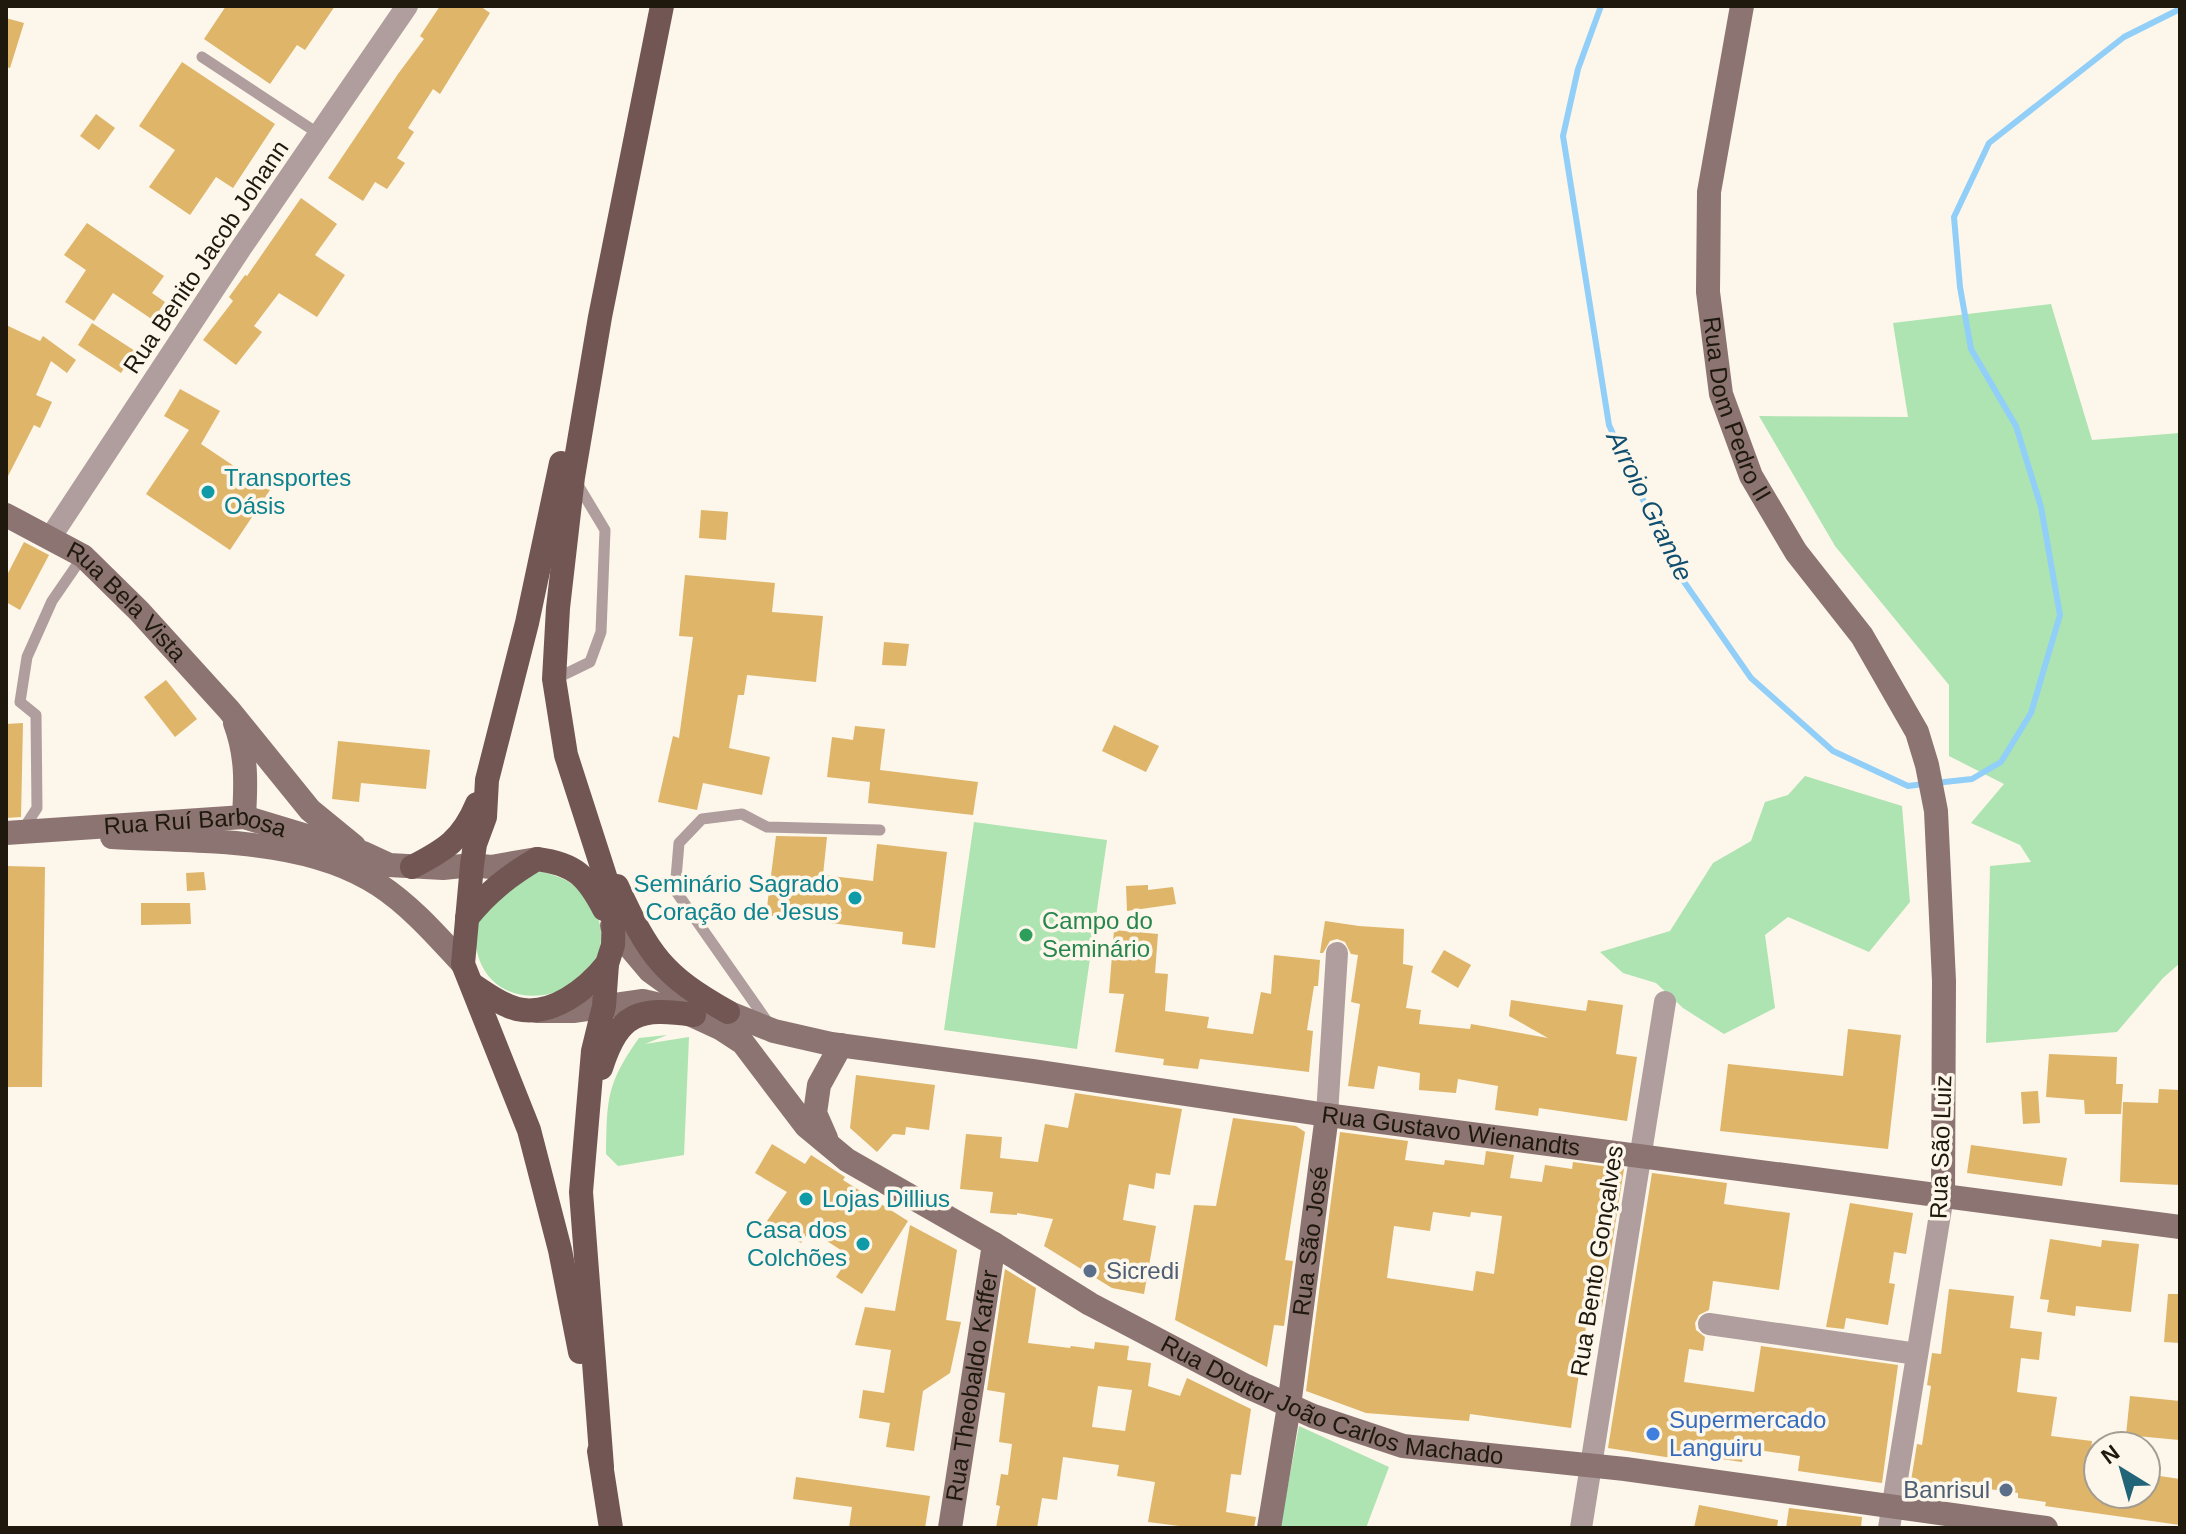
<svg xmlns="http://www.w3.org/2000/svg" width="2186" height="1534" viewBox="0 0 2186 1534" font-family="Arial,sans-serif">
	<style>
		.green { fill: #ade4b1 }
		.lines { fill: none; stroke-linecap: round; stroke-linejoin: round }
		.stream { stroke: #92cff8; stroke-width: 6 }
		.building { fill: #deb569; fill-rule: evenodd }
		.lane { stroke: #af9e9d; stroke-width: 11 }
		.street { stroke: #af9e9d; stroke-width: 22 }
		.secondary { stroke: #8b7472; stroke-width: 24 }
		.primary { stroke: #725654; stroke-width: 24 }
		.culture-dot { fill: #0f9aa8; stroke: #fdf6ea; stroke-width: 3 }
		.leisure-dot { fill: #2e9e5b; stroke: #fdf6ea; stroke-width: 3 }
		.service-dot { fill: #5c6f8a; stroke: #fdf6ea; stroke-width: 3 }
		.shop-dot { fill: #3f7fe0; stroke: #fdf6ea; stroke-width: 3 }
		.labels { text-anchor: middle; stroke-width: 7; stroke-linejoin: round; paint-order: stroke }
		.street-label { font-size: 24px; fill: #1e180d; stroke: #fdf6ea }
		.culture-label { font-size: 24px; fill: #0d838f; stroke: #fdf6ea; text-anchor: start }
		.leisure-label { font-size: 24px; fill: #27864d; stroke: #fdf6ea; text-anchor: start }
		.service-label { font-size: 24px; fill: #4e5e75; stroke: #fdf6ea; text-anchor: start }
		.shop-label { font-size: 24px; fill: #366cbe; stroke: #fdf6ea; text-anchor: start }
		.water-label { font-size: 26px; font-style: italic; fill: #0f4e6f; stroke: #fdf6ea }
	</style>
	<rect width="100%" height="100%" fill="#fdf6ea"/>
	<g class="green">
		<polygon points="2051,304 2092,440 2180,433 2180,963 2163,978 2117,1032 1986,1043 1990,866 2031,862 2020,845 1971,823 2004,784 1949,756 1949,685 1835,546 1759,416 1908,417 1893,323"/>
		<polygon points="1805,776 1902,806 1910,902 1869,952 1788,917 1765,935 1775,1008 1724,1034 1683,1008 1656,983 1623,973 1600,952 1670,931 1713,863 1751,841 1765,802 1788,795"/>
		<polygon points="974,822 1107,840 1077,1049 944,1030"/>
		<path d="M 542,872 C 565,877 585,888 595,910 C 632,991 492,1036 476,947 C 475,938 477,927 478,917 L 528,873 Z"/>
		<path d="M 667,1035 L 645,1044 L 689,1037 L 684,1155 L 618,1166 L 606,1154 C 607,1100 606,1084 639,1038 Z"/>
		<polygon points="1299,1426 1389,1467 1366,1528 1280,1528"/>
	</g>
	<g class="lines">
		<g class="stream">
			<polyline points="1601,6 1578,69 1563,136 1609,425 1673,566 1751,678 1833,751 1908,786 1924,784"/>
			<polyline points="1935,783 1972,779 2001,762 2031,713 2060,615 2041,507 2016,426 1971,349 1960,287 1954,217 1989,143 2124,37 2180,9"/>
		</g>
	</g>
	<g class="building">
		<polygon points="226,6 335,6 305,50 297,45 270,84 204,39"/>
		<polygon points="440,6 480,6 490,13 440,94 433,89 408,128 414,132 397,158 405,163 387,189 375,182 363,201 328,178 398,74 424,39 420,36"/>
		<polygon points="6,18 24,23 10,68 6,67"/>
		<polygon points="182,62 275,124 233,188 216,177 190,215 149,187 175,150 139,126"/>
		<polygon points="96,114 115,128 99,150 80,136"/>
		<polygon points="301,198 337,224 315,255 345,275 317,317 279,293 254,326 262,332 236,365 203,340 233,301 229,297 245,275 247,276"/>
		<polygon points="87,223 164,276 152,293 165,302 153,320 113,293 94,321 65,302 86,270 64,255"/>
		<polygon points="92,323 135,351 121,373 78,345"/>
		<polygon points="6,325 40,341 43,336 76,360 67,373 51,361 36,395 52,402 40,428 34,425 6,480"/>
		<polygon points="180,389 220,411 201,444 270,490 230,550 146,494 189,430 164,416"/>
		<polygon points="701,510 728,512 726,540 699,538"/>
		<polygon points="24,542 49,555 20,610 6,602 6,577"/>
		<polygon points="685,575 775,583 772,612 823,616 816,682 747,675 744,695 738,695 729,748 770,757 762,795 703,783 697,810 658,802 673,736 679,738 693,637 679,636"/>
		<polygon points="884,642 909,644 906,666 882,665"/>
		<polygon points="166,680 197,719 175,737 144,697"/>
		<polygon points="23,723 21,817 6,818 6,724"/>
		<polygon points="1114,725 1159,746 1146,772 1102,751"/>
		<polygon points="855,726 885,729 880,770 978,782 973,815 868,803 870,782 827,777 832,737 853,740"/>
		<polygon points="338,741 430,750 426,789 361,783 359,802 332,799"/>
		<polygon points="776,836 827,837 823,875 873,881 877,844 947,852 935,948 902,944 903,932 766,915"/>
		<polygon points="6,866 45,867 42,1087 6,1087"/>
		<polygon points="204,872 206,890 187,891 186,873"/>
		<polygon points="1148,885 1148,890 1173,887 1176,904 1127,911 1126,886"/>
		<polygon points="141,903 190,903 191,924 141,925"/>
		<polygon points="1325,921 1359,926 1404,929 1403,964 1413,966 1406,1008 1421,1010 1419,1024 1470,1029 1471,1024 1548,1038 1509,1016 1511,1000 1586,1011 1588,1000 1623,1005 1616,1054 1637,1057 1627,1121 1539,1108 1538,1116 1495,1110 1498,1086 1458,1079 1456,1093 1419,1090 1420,1073 1378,1066 1374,1089 1348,1086 1360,1004 1351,1002 1358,955 1351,954 1345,942 1337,939 1330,941 1323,953 1320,953"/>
		<polygon points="1114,930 1158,934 1155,973 1168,974 1165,1011 1209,1017 1207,1028 1253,1034 1261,992 1271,994 1274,955 1320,960 1318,986 1314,986 1307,1030 1313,1031 1309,1072 1200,1059 1198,1069 1163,1065 1164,1059 1115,1052 1124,994 1109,993"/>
		<polygon points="1444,950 1471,965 1458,988 1431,972"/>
		<polygon points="1848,1029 1901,1035 1888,1149 1720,1131 1728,1064 1843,1076"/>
		<polygon points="2049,1054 2117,1057 2116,1084 2123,1084 2121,1114 2085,1114 2084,1100 2046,1097"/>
		<polygon points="856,1075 935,1085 929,1130 906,1127 905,1135 893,1134 877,1152 850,1128"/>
		<polygon points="2159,1089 2180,1090 2180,1185 2120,1182 2123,1102 2158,1103"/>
		<polygon points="2038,1091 2040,1123 2023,1124 2021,1092"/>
		<polygon points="1075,1093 1182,1109 1170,1175 1156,1173 1154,1189 1129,1184 1123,1220 1156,1226 1144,1294 1112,1288 1044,1246 1053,1219 1017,1213 1017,1215 990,1213 993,1192 960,1189 966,1134 1002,1137 1000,1158 1038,1162 1045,1124 1068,1128"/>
		<polygon points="1233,1118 1296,1126 1305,1132 1285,1260 1293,1261 1284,1326 1274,1325 1267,1367 1175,1320 1194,1205 1216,1206"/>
		<path d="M 1340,1132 L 1408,1141 L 1405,1160 L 1444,1165 L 1445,1160 L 1484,1165 L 1486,1151 L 1514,1155 L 1510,1178 L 1542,1182 L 1545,1165 L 1572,1169 L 1573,1162 L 1624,1169 L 1602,1307 L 1589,1306 L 1571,1428 L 1470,1414 L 1469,1421 L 1366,1413 L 1306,1391 ZM 1433,1212 L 1470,1217 L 1471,1212 L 1502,1216 L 1494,1274 L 1476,1271 L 1473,1291 L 1387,1278 L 1394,1226 L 1430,1231 Z"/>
		<polygon points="772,1144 805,1164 811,1155 845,1177 843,1180 908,1221 862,1294 836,1277 850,1256 810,1230 801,1243 767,1221 787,1192 755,1173"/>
		<polygon points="1971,1145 2067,1158 2062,1186 1967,1173"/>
		<polygon points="1652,1173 1727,1183 1724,1204 1790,1213 1779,1290 1713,1281 1709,1310 1699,1315 1695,1323 1696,1330 1705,1337 1703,1351 1689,1349 1684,1382 1754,1392 1761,1346 1898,1365 1882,1483 1798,1471 1800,1456 1744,1448 1742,1462 1673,1452 1672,1458 1608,1448"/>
		<polygon points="1850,1203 1913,1213 1906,1254 1894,1252 1889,1283 1895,1284 1888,1325 1846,1318 1844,1329 1826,1327"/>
		<polygon points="910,1225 957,1250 946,1320 961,1322 950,1373 923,1391 914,1451 886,1447 890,1423 859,1418 863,1390 884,1393 891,1350 855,1345 865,1307 895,1311"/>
		<polygon points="2050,1239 2101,1247 2102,1240 2139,1244 2131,1312 2076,1306 2075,1316 2047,1312 2049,1300 2040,1299"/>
		<path d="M 1005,1269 L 1036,1288 L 1028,1343 L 1070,1348 L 1071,1346 L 1094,1349 L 1095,1342 L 1129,1346 L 1127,1360 L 1151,1363 L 1148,1386 L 1180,1396 L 1187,1378 L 1251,1409 L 1241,1475 L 1231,1474 L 1226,1512 L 1256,1517 L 1254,1528 L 1195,1528 L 1148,1522 L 1155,1482 L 1117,1476 L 1119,1465 L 1063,1457 L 1057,1500 L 1042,1498 L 1037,1528 L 996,1528 L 1000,1506 L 996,1505 L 1001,1474 L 1008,1475 L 1012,1444 L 999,1442 L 1005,1393 L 987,1390 ZM 1098,1386 L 1132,1390 L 1125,1431 L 1092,1427 Z"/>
		<polygon points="1949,1289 2014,1296 2010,1328 2042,1332 2039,1360 2021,1358 2017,1392 2057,1397 2051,1436 2092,1441 2089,1471 2098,1472 2098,1494 2146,1494 2146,1474 2180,1479 2180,1525 2045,1506 2046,1502 2018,1498 2018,1493 1959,1485 1958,1494 1910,1487 1917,1444 1922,1445 1931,1386 1927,1385 1932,1353 1941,1354"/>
		<polygon points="2168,1294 2180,1294 2180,1343 2164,1342"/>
		<polygon points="2130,1396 2180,1401 2179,1440 2126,1435"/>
		<polygon points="796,1477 930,1496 925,1528 849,1528 852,1507 793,1499"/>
		<polygon points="1699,1505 1778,1520 1777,1528 1694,1528"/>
		<polygon points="1789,1508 1862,1517 1861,1528 1786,1528"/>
	</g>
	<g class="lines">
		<g class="lane">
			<polyline points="202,57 319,134"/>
			<polyline points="555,679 590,662 601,632 605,530 575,480"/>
			<polyline points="22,831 37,808 36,715 20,702 27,657 52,601 83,556"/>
			<polyline points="769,1024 675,890 679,843 702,819 742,814 767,827 880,830"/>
		</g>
		<g class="street">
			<polyline points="50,538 241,248 407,6"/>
			<polyline points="1327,1115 1337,953"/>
			<polyline points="1709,1324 1917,1354"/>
			<polyline points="1581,1528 1665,1002"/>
			<polyline points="1889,1528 1943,1196"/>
		</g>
		<g class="secondary">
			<path id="s1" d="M 1742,6 L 1709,192 L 1708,292 L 1721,394 L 1751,476 L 1796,552 L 1862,636 L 1917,732 L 1927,765 L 1936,811 L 1944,981 L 1943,1196"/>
			<path id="s2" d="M 6,515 L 83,556 L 139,611 L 229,710 L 310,810 L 354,846"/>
			<path d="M 235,723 C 247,755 246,783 244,817"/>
			<path id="s3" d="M 6,833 L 244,817 L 363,853 L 389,865 L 443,868 L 472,865 L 491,867 L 537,859"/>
			<path d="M 112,837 C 196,842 305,836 379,885 C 411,906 437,936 463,964"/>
			<path id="s4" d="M 612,926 L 650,971 L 682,994 L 774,1031 L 831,1044 L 1032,1071 L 1327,1115 L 2180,1227"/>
			<path id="s5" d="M 537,1011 L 573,1011 L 643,1001 L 681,1010 L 720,1028 L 743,1043 L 806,1126 L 847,1160 L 994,1244 L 1090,1304 L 1246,1386 L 1313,1416 L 1403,1446 L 1625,1469 L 2046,1528"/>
			<polyline points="826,1138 815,1113 819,1085 841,1045"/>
			<path id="s6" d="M 950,1528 L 994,1244"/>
			<path id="s7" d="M 1269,1528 L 1289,1406 L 1327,1115"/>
		</g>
		<g class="primary">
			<polyline points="561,463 527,623 487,780 485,817 475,844 472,865 463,964 529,1130 560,1250 580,1352"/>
			<path d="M 412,867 C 445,850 462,840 477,804"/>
			<path d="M 617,886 C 649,955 662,975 728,1012"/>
			<path d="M 467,918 C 487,893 508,876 537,859 C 575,864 587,876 604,909"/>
			<path d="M 473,985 C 487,994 501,1005 517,1009 C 552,1017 587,989 607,964"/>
			<path d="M 601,1068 C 619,1012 639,1007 694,1015"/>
			<polyline points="599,1451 611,1528"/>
			<polyline points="602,1467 581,1192 593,1051 604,1006 607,964 613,945 614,904 566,755 554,679 558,608 573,477 600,317 662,6"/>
		</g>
	</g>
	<g class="culture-dot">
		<circle cx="208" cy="492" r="8"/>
		<circle cx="855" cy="898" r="8"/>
		<circle cx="806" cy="1199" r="8"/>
		<circle cx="863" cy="1244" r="8"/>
	</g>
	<circle class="leisure-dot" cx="1026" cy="935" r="8"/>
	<g class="service-dot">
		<circle cx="1090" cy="1271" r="8"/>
		<circle cx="2006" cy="1490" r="8"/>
	</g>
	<circle class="shop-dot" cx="1653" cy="1434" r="8"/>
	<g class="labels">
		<g class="street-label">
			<text transform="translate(206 257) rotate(-56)" y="8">Rua Benito Jacob Johann</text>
			<text dy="8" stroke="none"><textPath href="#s1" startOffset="410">Rua Dom Pedro II</textPath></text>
			<text dy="8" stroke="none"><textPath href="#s2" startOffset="150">Rua Bela Vista</textPath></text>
			<text dy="8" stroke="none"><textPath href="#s3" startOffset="190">Rua Ruí Barbosa</textPath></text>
			<text dy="8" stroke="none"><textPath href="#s4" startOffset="882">Rua Gustavo Wienandts</textPath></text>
			<text transform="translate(1941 1147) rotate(-88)" y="8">Rua São Luiz</text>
			<text dy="8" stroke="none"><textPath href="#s7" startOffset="290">Rua São José</textPath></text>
			<text transform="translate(1597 1261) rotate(-81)" y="8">Rua Bento Gonçalves</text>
			<text dy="8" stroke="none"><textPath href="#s6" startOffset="144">Rua Theobaldo Kaffer</textPath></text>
			<text dy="8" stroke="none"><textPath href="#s5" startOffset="920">Rua Doutor João Carlos Machado</textPath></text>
		</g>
		<g class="culture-label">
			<text x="224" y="486">Transportes<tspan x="224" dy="28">Oásis</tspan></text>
			<text x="839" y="892" text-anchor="end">Seminário Sagrado<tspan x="839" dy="28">Coração de Jesus</tspan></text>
			<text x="822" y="1207">Lojas Dillius</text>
			<text x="847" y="1238" text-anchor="end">Casa dos<tspan x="847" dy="28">Colchões</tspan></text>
		</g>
		<g class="leisure-label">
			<text x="1042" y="929">Campo do<tspan x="1042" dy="28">Seminário</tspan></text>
		</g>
		<g class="service-label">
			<text x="1106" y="1279">Sicredi</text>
			<text x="1990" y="1498" text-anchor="end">Banrisul</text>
		</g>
		<g class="shop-label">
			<text x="1669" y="1428">Supermercado<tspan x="1669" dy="28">Languiru</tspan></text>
		</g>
		<g class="water-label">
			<text transform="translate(1650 506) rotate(64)" y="9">Arroio Grande</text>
		</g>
	</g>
	<rect width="2186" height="1534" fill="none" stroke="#1e180d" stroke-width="16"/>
	<g transform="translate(2122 1470) rotate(323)"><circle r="38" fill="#fdf6ea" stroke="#a49d92" stroke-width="2"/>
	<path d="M0-6L14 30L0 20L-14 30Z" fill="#236578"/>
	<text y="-12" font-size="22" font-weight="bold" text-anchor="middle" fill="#1e180d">N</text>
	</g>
</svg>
